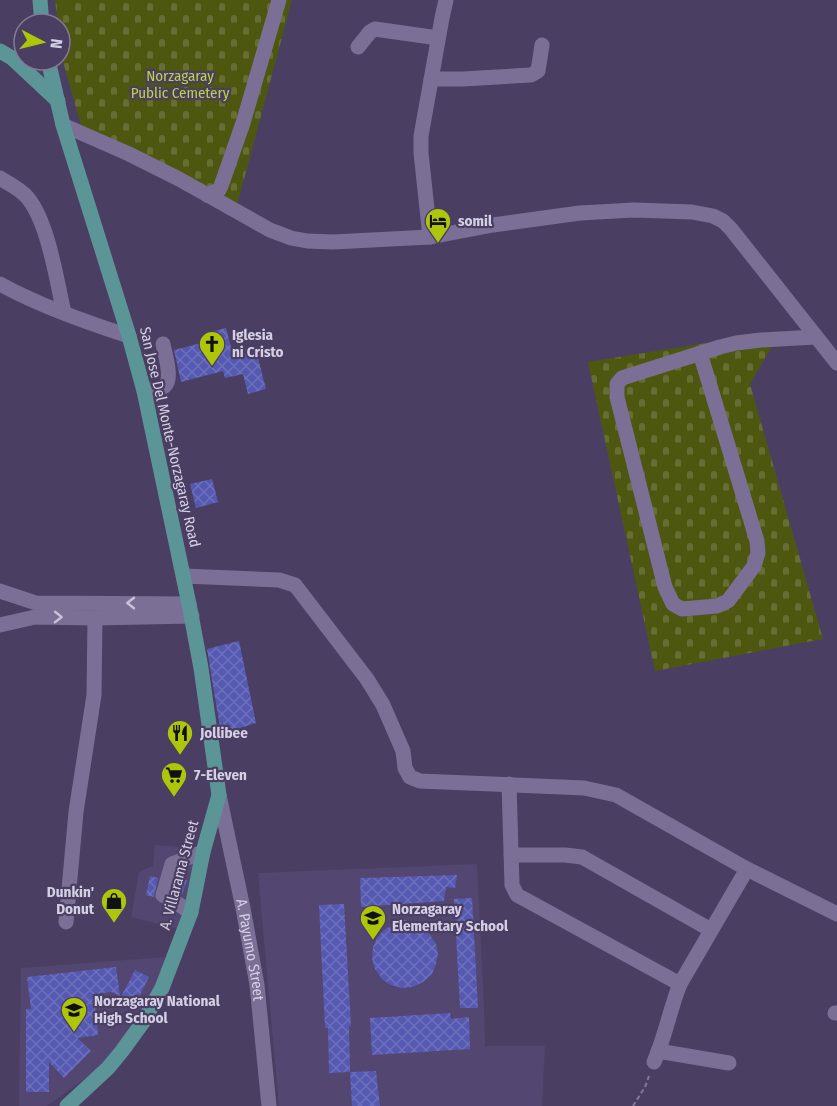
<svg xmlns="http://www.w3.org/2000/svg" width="837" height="1106" viewBox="0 0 837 1106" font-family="'Fira Sans Condensed',sans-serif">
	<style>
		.built { fill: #534670 }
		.cemetery { fill: url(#cemetery-stones) }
		.building { fill: url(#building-cross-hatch) }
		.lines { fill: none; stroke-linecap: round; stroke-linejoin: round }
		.path { stroke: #837a98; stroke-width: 2; stroke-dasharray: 4.5 3; stroke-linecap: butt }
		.minor { stroke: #7b6f96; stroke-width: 15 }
		.major { stroke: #5c9598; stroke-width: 15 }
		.oneway { stroke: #c8c1d9 }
		.labels { text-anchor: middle; stroke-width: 4.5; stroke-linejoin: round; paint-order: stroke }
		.park-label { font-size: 15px; fill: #bcd342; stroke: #4a3f62 }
		.poi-label { font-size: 15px; font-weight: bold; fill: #d5cfe5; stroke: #4a3f62; text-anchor: start }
		.street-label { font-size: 15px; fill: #d5cfe5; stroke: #4a3f62 }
	</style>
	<defs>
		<pattern id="cemetery-stones" width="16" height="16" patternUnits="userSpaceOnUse" patternTransform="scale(1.5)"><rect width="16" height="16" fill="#4d5710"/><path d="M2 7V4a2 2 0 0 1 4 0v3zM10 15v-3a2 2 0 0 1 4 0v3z" fill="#666e33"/></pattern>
		<pattern id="building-cross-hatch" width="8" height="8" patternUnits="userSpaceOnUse" patternTransform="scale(1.5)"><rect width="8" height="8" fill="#5559b1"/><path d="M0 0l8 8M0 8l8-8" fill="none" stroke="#6d70bc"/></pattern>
	</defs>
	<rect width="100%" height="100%" fill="#4a3f62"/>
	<g class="built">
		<polygon points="155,845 197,848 179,929 131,917 139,872 153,866"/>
		<polygon points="477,864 484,1009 485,1046 545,1046 542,1106 279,1106 258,873"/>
		<polygon points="165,957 153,999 101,1067 47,1106 19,1106 21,968"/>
	</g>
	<g class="cemetery">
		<polygon points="55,0 292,0 236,209 82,129 62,58 60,24 58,24"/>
		<polygon points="781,331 750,384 823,639 655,671 588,362"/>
	</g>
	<g class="building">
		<polygon points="226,328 232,351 255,346 266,389 248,394 243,374 225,378 223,371 181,382 174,350 217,339 214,331"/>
		<polygon points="212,479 218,502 196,508 190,484"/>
		<polygon points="239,641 256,723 221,734 207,649"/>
		<polygon points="457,875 455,888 446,887 444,901 361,907 360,878"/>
		<polygon points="150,876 158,878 154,897 146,895"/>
		<polygon points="178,878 187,880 182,895 174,891"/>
		<polygon points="472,898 478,1008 460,1008 454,899"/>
		<polygon points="344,904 351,1026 349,1026 350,1072 329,1073 328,1028 325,1028 319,905"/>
		<polygon points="403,919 423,928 430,935 436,944 438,954 436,964 432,974 423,982 413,987 402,988 391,985 382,979 375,969 372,959 373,947 377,938 384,930"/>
		<polygon points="116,967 120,996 111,992 94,994 98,1035 77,1038 91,1051 64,1078 49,1062 49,1092 26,1092 26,1009 31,1009 27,977"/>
		<polygon points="135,970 149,977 135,1005 121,997"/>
		<polygon points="450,1013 451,1019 469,1017 470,1049 372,1055 370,1018"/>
		<polygon points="376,1071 380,1106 352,1106 350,1072"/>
	</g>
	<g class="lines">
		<polyline class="path" points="633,1106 645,1087 649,1076"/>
		<g class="minor">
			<polyline points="358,47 370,32 375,29 438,38"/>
			<polyline points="431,79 463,79 531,75 538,71 542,45"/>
			<polyline points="63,125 129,154 179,179 270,230 291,238 307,241 333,242 430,237 493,225 580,213 634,210 692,212 713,216 723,221 731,229 837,363"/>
			<path d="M 0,178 C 9,184 20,189 27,197 C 48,221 57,282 64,313"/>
			<polyline points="207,195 219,190 221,186 243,123 279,0"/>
			<polyline points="430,237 421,153 421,136 442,18 446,0"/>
			<path d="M 0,284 C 40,306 85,322 129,336"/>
			<polyline points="700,353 757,541 758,553 754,566 728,601 717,606 682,609 673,604 665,587 617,397 617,384 622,378 720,347 736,343 761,340 816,337"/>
			<path d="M 144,391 C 149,390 158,390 163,387 C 174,381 165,355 163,344"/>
			<polyline points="184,576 279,580 295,585 367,679 383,705 403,751 405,768 410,777 420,781 584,788 616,795 747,869 837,914"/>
			<polyline points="0,591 36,603 189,604"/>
			<polyline points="0,625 35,617 95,618 192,616"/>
			<polyline points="509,784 512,885 517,895 680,984"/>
			<path id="s1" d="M 219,795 L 243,908 L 257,985 L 269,1106"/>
			<polyline points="511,855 565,855 582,857 711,930"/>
			<polyline points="191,912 163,895 172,864 203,852"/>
			<polyline points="66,922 76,812 94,695 95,618"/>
			<polyline points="835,1013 837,1013"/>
			<polyline points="658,1051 729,1063"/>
			<path d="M 654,1062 C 665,1037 670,1009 680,984 L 747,869"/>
		</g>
		<g class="major">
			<polyline points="40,0 42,24"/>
			<polyline points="0,51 12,58 58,101"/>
			<polyline points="48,60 63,125 129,336 144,391 189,604 201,668 219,795 203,852 191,912 162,988 143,1022 122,1051 108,1068 67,1106"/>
		</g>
	</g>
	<defs><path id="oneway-chevron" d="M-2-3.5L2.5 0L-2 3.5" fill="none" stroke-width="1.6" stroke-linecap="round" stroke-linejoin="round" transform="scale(1.5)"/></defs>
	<g class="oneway">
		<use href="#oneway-chevron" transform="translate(131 603) rotate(-180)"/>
		<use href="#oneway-chevron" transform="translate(58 617) rotate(1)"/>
	</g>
	<defs>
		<g id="hotel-pin" transform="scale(1.35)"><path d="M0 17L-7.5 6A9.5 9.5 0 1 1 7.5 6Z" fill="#aec60a" stroke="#4a3f62"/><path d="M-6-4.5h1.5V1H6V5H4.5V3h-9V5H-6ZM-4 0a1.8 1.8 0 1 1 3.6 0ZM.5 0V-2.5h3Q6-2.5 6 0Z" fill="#111"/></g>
		<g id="church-pin" transform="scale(1.35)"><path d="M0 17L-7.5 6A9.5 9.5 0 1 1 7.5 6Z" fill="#aec60a" stroke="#4a3f62"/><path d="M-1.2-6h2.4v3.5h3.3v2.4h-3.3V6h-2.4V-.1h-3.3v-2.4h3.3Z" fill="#111"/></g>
		<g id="restaurant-pin" transform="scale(1.35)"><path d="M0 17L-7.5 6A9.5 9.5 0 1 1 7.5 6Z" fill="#aec60a" stroke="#4a3f62"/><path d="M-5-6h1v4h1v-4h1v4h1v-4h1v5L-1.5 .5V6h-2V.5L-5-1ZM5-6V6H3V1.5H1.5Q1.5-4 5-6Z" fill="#111"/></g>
		<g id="supermarket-pin" transform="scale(1.35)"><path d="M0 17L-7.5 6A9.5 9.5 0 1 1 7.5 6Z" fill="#aec60a" stroke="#4a3f62"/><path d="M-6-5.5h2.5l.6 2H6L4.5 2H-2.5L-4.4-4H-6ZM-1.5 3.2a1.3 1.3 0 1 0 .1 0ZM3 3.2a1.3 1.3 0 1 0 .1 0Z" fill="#111"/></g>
		<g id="shop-pin" transform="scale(1.35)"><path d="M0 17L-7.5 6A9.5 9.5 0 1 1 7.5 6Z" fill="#aec60a" stroke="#4a3f62"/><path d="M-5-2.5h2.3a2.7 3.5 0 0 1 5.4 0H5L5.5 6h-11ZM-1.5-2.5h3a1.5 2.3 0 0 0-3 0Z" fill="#111"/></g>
		<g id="school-pin" transform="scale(1.35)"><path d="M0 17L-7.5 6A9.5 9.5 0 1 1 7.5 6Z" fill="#aec60a" stroke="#4a3f62"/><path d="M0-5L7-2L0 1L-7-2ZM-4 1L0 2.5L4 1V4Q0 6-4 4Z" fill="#111"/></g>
	</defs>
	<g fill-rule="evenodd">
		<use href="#hotel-pin" x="438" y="221"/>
		<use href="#church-pin" x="212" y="344"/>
		<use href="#restaurant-pin" x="180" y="733"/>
		<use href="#supermarket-pin" x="174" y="775"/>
		<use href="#shop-pin" x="114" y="901"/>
		<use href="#school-pin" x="373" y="918"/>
		<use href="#school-pin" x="74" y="1010"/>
	</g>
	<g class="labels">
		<g class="park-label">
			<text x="180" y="81">Norzagaray<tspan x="180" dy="17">Public Cemetery</tspan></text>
		</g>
		<g class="poi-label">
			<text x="458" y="226">somil</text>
			<text x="232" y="340">Iglesia<tspan x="232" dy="17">ni Cristo</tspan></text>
			<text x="200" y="738">Jollibee</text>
			<text x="194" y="780">7-Eleven</text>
			<text x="94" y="897" text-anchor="end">Dunkin'<tspan x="94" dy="17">Donut</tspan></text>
			<text x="392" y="914">Norzagaray<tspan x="392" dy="17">Elementary School</tspan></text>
			<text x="94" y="1006">Norzagaray National<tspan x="94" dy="17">High School</tspan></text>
		</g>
		<g class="street-label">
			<text transform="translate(170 437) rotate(77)" y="5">San Jose Del Monte-Norzagaray Road</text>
			<text transform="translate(179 875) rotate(-75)" y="5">A. Villarama Street</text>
			<text dy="5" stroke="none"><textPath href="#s1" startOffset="158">A. Payumo Street</textPath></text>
		</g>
	</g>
	<g transform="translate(42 42) rotate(97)"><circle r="28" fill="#4a3f62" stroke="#827996" stroke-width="1.5"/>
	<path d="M0-4.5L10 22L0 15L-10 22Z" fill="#aec60a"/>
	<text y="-9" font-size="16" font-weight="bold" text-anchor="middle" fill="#d5cfe5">N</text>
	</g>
</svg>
